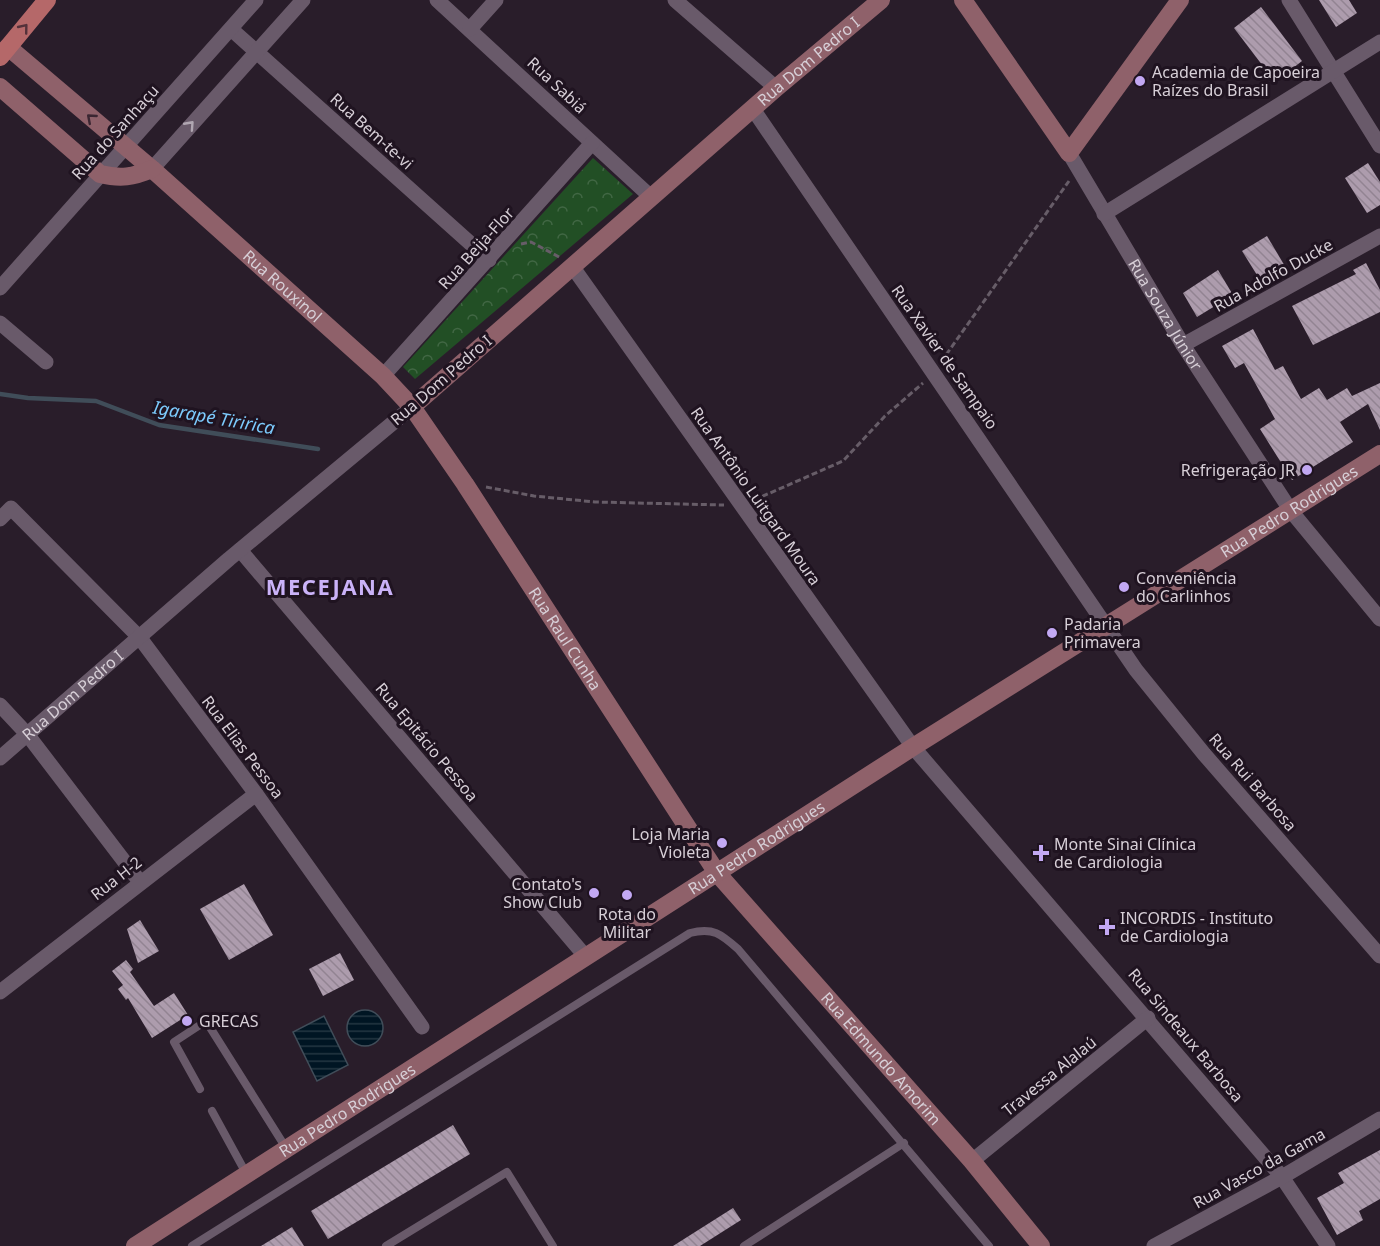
<svg xmlns="http://www.w3.org/2000/svg" width="1380" height="1246" viewBox="0 0 1380 1246" font-family="'Noto Sans',sans-serif">
	<style>
		.park { fill: url(#park-crowns) }
		.water { fill: url(#water-rules); stroke: #404d59; stroke-width: 1.5 }
		.lines { fill: none; stroke-linecap: round; stroke-linejoin: round }
		.stream { stroke: #404d59; stroke-width: 4.5 }
		.building { fill: url(#building-back-hatch) }
		.path { stroke: #675d68; stroke-width: 3; stroke-dasharray: 6 3; stroke-linecap: butt }
		.lane { stroke: #695a6a; stroke-width: 8 }
		.street { stroke: #695a6a; stroke-width: 15 }
		.secondary { stroke: #8f616a; stroke-width: 18 }
		.primary { stroke: #b56869; stroke-width: 18 }
		.oneway { stroke: #54313a }
		.oneway2 { stroke: #3b2632 }
		.oneway3 { stroke: #b0a6b1 }
		.poi-dot { fill: #c2a8f3; stroke: #1f1320; stroke-width: 2 }
		.labels { text-anchor: middle; stroke-width: 6; stroke-linejoin: round; paint-order: stroke }
		.street-label { font-size: 16px; fill: #d7cfd7; stroke: #1f1320 }
		.poi-label { font-size: 16px; fill: #d7cfd7; stroke: #1f1320; text-anchor: start }
		.water-label { font-size: 18px; font-style: italic; fill: #7ccafc; stroke: #1f1320 }
		.district-label { font-size: 22px; font-weight: bold; letter-spacing: 1.5px; fill: #cab2f8; stroke: #1f1320 }
	</style>
	<defs>
		<pattern id="park-crowns" width="20" height="18" patternUnits="userSpaceOnUse" patternTransform="scale(1.5)"><rect width="20" height="18" fill="#224f25"/><path d="M2 6a3 3 0 1 1 6 0M12 15a3 3 0 1 1 6 0" fill="none" stroke="#416744"/></pattern>
		<pattern id="water-rules" width="6" height="5" patternUnits="userSpaceOnUse" patternTransform="scale(1.5)"><rect width="6" height="5" fill="#001523"/><path d="M0 2.5h6" fill="none" stroke="#243642"/></pattern>
		<pattern id="building-back-hatch" width="6" height="6" patternUnits="userSpaceOnUse" patternTransform="scale(1.5)"><rect width="6" height="6" fill="#ad9cad"/><path d="M-1 5l2 2M0 0l6 6M5-1l2 2" fill="none" stroke="#928492"/></pattern>
	</defs>
	<rect width="100%" height="100%" fill="#291d2a"/>
	<polygon class="park" points="593,158 633,194 415,379 403,367"/>
	<g class="water">
		<circle cx="365" cy="1028" r="18"/>
		<polygon points="324,1016 348,1065 317,1081 293,1032"/>
	</g>
	<g class="lines">
		<polyline class="stream" points="0,394 28,398 96,401 159,425 318,449"/>
	</g>
	<g class="building">
		<polygon points="1319,0 1349,0 1357,13 1336,27"/>
		<polygon points="1261,7 1302,61 1275,82 1234,28"/>
		<polygon points="1368,163 1380,182 1380,205 1367,213 1345,178"/>
		<polygon points="1267,236 1286,268 1262,283 1242,251"/>
		<polygon points="1366,263 1380,290 1380,312 1313,345 1292,306 1356,274 1353,270"/>
		<polygon points="1218,270 1233,295 1197,317 1183,293"/>
		<polygon points="1253,329 1275,370 1283,366 1301,399 1319,388 1327,400 1347,388 1352,396 1380,383 1380,430 1368,404 1340,422 1353,442 1292,480 1260,429 1275,419 1244,363 1235,368 1222,346"/>
		<polygon points="244,884 273,935 229,960 200,909"/>
		<polygon points="140,920 159,951 138,963 127,929"/>
		<polygon points="340,953 354,980 323,996 309,969"/>
		<polygon points="126,960 133,969 130,972 154,1006 174,993 188,1015 152,1038 128,998 126,1000 118,989 123,985 112,971"/>
		<polygon points="453,1125 470,1154 328,1239 311,1211"/>
		<polygon points="1380,1150 1380,1199 1359,1211 1363,1220 1337,1235 1317,1198 1344,1183 1338,1173"/>
		<polygon points="733,1208 741,1220 700,1246 673,1246"/>
		<polygon points="292,1227 304,1246 261,1246"/>
	</g>
	<g class="lines">
		<g class="path">
			<polyline points="521,244 531,242 561,258"/>
			<polyline points="941,362 1069,181"/>
			<polyline points="486,487 534,496 595,502 724,505"/>
			<polyline points="754,500 843,461 885,416 923,383"/>
		</g>
		<g class="lane">
			<polyline points="200,1089 174,1042 206,1021 286,1148"/>
			<polyline points="212,1111 247,1175"/>
			<path d="M 192,1246 L 690,933 C 713,927 721,934 738,949 L 989,1246"/>
			<polyline points="386,1246 507,1172 553,1246"/>
			<polyline points="744,1246 904,1143"/>
		</g>
		<g class="street">
			<polyline points="437,0 651,197"/>
			<polyline points="675,0 776,88"/>
			<polyline points="1289,0 1380,146"/>
			<polyline points="231,29 489,260"/>
			<polyline points="470,29 496,0"/>
			<polyline points="753,109 1136,670 1204,754 1380,956"/>
			<path id="s1" d="M 1069,153 L 1183,345 L 1291,511 L 1380,619"/>
			<polyline points="152,169 303,0"/>
			<polyline points="1104,214 1380,42"/>
			<polyline points="572,266 913,747 1282,1177 1328,1246"/>
			<polyline points="0,288 256,0"/>
			<polyline points="0,323 46,362"/>
			<polyline points="1183,345 1380,236"/>
			<polyline points="383,376 592,143"/>
			<polyline points="0,519 11,508 140,638 256,794 422,1027"/>
			<polyline points="240,550 586,957"/>
			<polyline points="0,705 27,734 140,882"/>
			<path id="s2" d="M 0,758 L 229,559 L 412,407"/>
			<polyline points="0,992 256,794"/>
			<polyline points="972,1161 1148,1018"/>
			<polyline points="1154,1246 1282,1177 1380,1119"/>
		</g>
		<g class="secondary">
			<polyline points="963,0 1069,153 1180,0"/>
			<path id="s3" d="M 8,47 L 152,169 L 383,376 L 412,407 L 465,484 L 717,873 L 972,1161 L 1041,1246"/>
			<path d="M 0,87 L 100,174 C 121,179 133,177 152,169"/>
			<path id="s4" d="M 412,407 L 776,88 L 881,0"/>
			<path id="s5" d="M 135,1246 L 913,747 L 1380,454"/>
		</g>
		<polyline class="primary" points="0,57 47,0"/>
	</g>
	<defs><path id="oneway-chevron" d="M-2-3.5L2.5 0L-2 3.5" fill="none" stroke-width="1.6" stroke-linecap="round" stroke-linejoin="round" transform="scale(1.5)"/></defs>
	<use class="oneway" href="#oneway-chevron" transform="translate(24 28) rotate(-51)"/>
	<use class="oneway2" href="#oneway-chevron" transform="translate(91 118) rotate(-139)"/>
	<use class="oneway3" href="#oneway-chevron" transform="translate(190 125) rotate(-48)"/>
	<g class="poi-dot">
		<circle cx="1140" cy="81" r="6"/>
		<circle cx="1307" cy="470" r="6"/>
		<circle cx="1124" cy="587" r="6"/>
		<circle cx="1052" cy="633" r="6"/>
		<circle cx="722" cy="843" r="6"/>
		<path d="M1038 844h6v6h6v6h-6v6h-6v-6h-6v-6h6z"/>
		<circle cx="594" cy="893" r="6"/>
		<circle cx="627" cy="895" r="6"/>
		<path d="M1104 918h6v6h6v6h-6v6h-6v-6h-6v-6h6z"/>
		<circle cx="187" cy="1021" r="6"/>
	</g>
	<g class="labels">
		<g class="street-label">
			<text dy="6" stroke="none"><textPath href="#s4" startOffset="526">Rua Dom Pedro I</textPath></text>
			<text transform="translate(557 85) rotate(43)" y="6">Rua Sabiá</text>
			<text transform="translate(372 131) rotate(42)" y="6">Rua Bem-te-vi</text>
			<text transform="translate(115 132) rotate(-48)" y="6">Rua do Sanhaçu</text>
			<text transform="translate(476 248) rotate(-48)" y="6">Rua Beija-Flor</text>
			<text transform="translate(1273 275) rotate(-29)" y="6">Rua Adolfo Ducke</text>
			<text dy="6" stroke="none"><textPath href="#s3" startOffset="364">Rua Rouxinol</textPath></text>
			<text dy="6" stroke="none"><textPath href="#s1" startOffset="188">Rua Souza Júnior</textPath></text>
			<text transform="translate(945 357) rotate(55)" y="6">Rua Xavier de Sampaio</text>
			<text transform="translate(441 380) rotate(-41)" y="6">Rua Dom Pedro I</text>
			<text transform="translate(756 496) rotate(55)" y="6">Rua Antônio Luitgard Moura</text>
			<text dy="6" stroke="none"><textPath href="#s5" startOffset="1368">Rua Pedro Rodrigues</textPath></text>
			<text dy="6" stroke="none"><textPath href="#s3" startOffset="819">Rua Raul Cunha</textPath></text>
			<text dy="6" stroke="none"><textPath href="#s2" startOffset="96">Rua Dom Pedro I</textPath></text>
			<text transform="translate(427 742) rotate(50)" y="6">Rua Epitácio Pessoa</text>
			<text transform="translate(243 747) rotate(53)" y="6">Rua Elias Pessoa</text>
			<text transform="translate(1253 782) rotate(49)" y="6">Rua Rui Barbosa</text>
			<text dy="6" stroke="none"><textPath href="#s5" startOffset="738">Rua Pedro Rodrigues</textPath></text>
			<text transform="translate(116 878) rotate(-38)" y="6">Rua H-2</text>
			<text transform="translate(1186 1035) rotate(50)" y="6">Rua Sindeaux Barbosa</text>
			<text dy="6" stroke="none"><textPath href="#s3" startOffset="1346">Rua Edmundo Amorim</textPath></text>
			<text transform="translate(1049 1076) rotate(-39)" y="6">Travessa Alalaú</text>
			<text dy="6" stroke="none"><textPath href="#s5" startOffset="252">Rua Pedro Rodrigues</textPath></text>
			<text transform="translate(1259 1168) rotate(-29)" y="6">Rua Vasco da Gama</text>
		</g>
		<g class="poi-label">
			<text x="1152" y="78">Academia de Capoeira<tspan x="1152" dy="18">Raízes do Brasil</tspan></text>
			<text x="1295" y="476" text-anchor="end">Refrigeração JR</text>
			<text x="1136" y="584">Conveniência<tspan x="1136" dy="18">do Carlinhos</tspan></text>
			<text x="1064" y="630">Padaria<tspan x="1064" dy="18">Primavera</tspan></text>
			<text x="710" y="840" text-anchor="end">Loja Maria<tspan x="710" dy="18">Violeta</tspan></text>
			<text x="1054" y="850">Monte Sinai Clínica<tspan x="1054" dy="18">de Cardiologia</tspan></text>
			<text x="582" y="890" text-anchor="end">Contato's<tspan x="582" dy="18">Show Club</tspan></text>
			<text x="627" y="920" text-anchor="middle">Rota do<tspan x="627" dy="18">Militar</tspan></text>
			<text x="1120" y="924">INCORDIS - Instituto<tspan x="1120" dy="18">de Cardiologia</tspan></text>
			<text x="199" y="1027">GRECAS</text>
		</g>
		<g class="water-label">
			<text transform="translate(214 418) rotate(10)" y="6">Igarapé Tiririca</text>
		</g>
		<g class="district-label">
			<text x="330" y="595">MECEJANA</text>
		</g>
	</g>
</svg>
